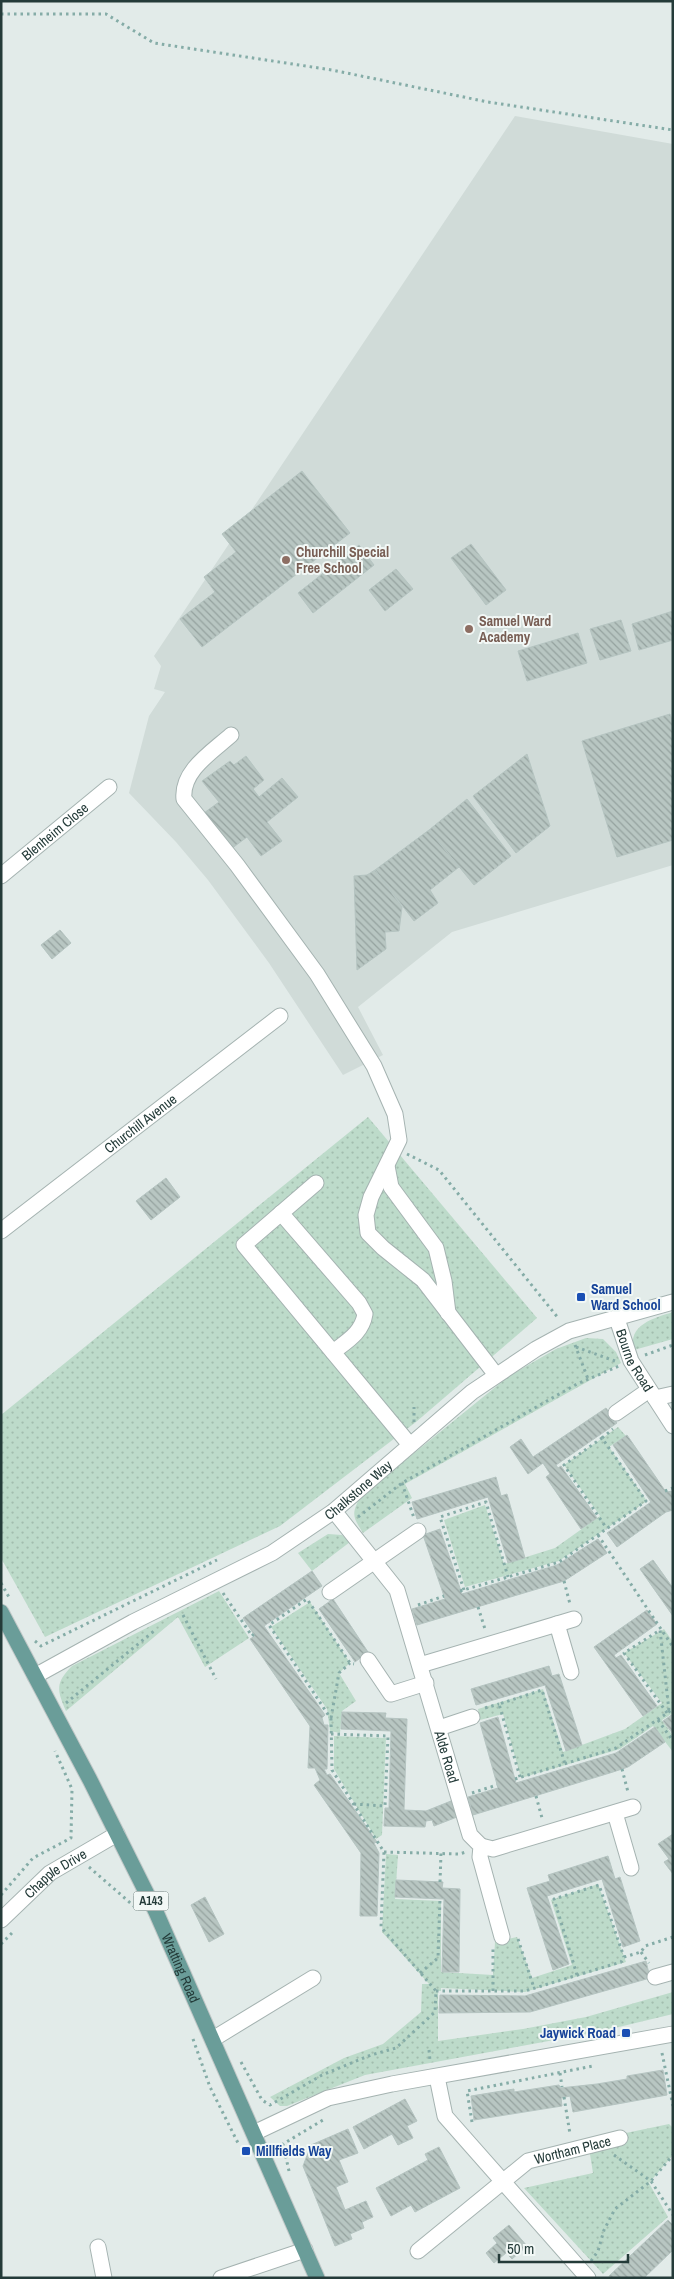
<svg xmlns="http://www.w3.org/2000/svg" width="674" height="2279" viewBox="0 0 674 2279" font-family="'Archivo Narrow',sans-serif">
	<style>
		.built { fill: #d0dbd8 }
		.green { fill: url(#green-dots) }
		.building { fill: url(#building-back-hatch); stroke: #b5c4c1 }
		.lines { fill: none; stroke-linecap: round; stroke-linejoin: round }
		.minor-casing { stroke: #a5b3b1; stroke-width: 17 }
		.major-casing { stroke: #c2c8c8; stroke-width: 17 }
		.path { stroke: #85aca7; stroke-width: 3; stroke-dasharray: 2.5 4; stroke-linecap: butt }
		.minor { stroke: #fff; stroke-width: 15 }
		.major { stroke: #6a9d99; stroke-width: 15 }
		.education-dot { fill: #8d6e63; stroke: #f2f8f6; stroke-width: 2 }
		.transit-dot { fill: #1a4fb4; stroke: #f2f8f6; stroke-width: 2 }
		.labels { text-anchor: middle; stroke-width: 4; stroke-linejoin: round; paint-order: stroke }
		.shield { fill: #f2f8f6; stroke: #627472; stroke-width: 1 }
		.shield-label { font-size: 12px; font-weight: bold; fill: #243b39 }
		.education-label { font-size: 14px; font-weight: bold; fill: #785e54; stroke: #f2f8f6; text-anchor: start }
		.street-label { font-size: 14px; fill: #243b39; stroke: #f2f8f6 }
		.transit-label { font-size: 14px; font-weight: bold; fill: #164399; stroke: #f2f8f6; text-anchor: start }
	</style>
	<defs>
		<pattern id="green-dots" width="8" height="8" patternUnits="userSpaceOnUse" patternTransform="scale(1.25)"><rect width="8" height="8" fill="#bddbca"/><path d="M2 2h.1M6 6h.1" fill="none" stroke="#a2bdae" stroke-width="1.8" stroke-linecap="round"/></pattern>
		<pattern id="building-back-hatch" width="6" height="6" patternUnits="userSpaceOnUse" patternTransform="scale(1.25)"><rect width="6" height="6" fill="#b8c6c2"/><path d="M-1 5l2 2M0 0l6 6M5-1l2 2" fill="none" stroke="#95a29f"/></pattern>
	</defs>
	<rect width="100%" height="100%" fill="#e2ebe9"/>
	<polygon class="built" points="515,116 673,144 673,865 452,932 358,1007 383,1055 343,1075 269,963 208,880 176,842 129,793 149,716 165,692 154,689 161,666 154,656"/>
	<g class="green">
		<polygon points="368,1117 537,1318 416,1422 280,1526 45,1637 1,1558 1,1415"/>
		<path d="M 673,1312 L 673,1339 L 634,1350 C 627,1325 654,1318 673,1312 Z"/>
		<path d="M 586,1338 L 603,1339 L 616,1352 L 621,1363 L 405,1484 L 412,1498 L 363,1533 C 353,1517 351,1515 360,1497 L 509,1376 L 556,1349 Z"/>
		<polygon points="618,1427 626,1436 609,1447 647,1501 559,1561 465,1587 444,1520 485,1505 504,1564 555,1548 600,1516 564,1465"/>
		<polygon points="328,1534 342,1535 350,1542 312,1571 298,1553"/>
		<path d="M 219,1591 L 249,1638 L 205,1667 L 178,1617 L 66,1711 C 57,1690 55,1683 72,1666 Z"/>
		<polygon points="310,1602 350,1663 339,1673 356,1701 342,1711 340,1733 330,1731 327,1709 271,1627"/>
		<polygon points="664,1629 673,1642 673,1713 662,1720 673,1736 673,1752 653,1726 620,1749 521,1778 503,1714 480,1720 478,1709 543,1689 563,1752 625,1729 662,1703 624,1653"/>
		<polygon points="334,1736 386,1738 382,1835 376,1839 334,1769"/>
		<polygon points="386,1854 398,1855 395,1899 441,1901 441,1972 493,1975 495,1942 517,1937 532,1978 572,1965 551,1900 598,1884 626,1962 525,1992 441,1988 441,1991 438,1991 438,2041 523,2029 586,2017 673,1992 673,2014 598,2032 365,2075 287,2106 280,2106 270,2097 344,2058 383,2044 421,2012 422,1984 429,1984 382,1932"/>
		<polygon points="669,2124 673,2128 673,2155 649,2183 668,2217 603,2274 524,2188 593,2173 589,2148 626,2133"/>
	</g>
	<g class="building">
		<polygon points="302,471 350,533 202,647 180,619 215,592 204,577 236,552 222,534"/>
		<polygon points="471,544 506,590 486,605 451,558"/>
		<polygon points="359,545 374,565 313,613 298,593"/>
		<polygon points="396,569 413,589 385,611 369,590"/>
		<polygon points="673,611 673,640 639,650 632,624"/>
		<polygon points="621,620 631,651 600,660 590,629"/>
		<polygon points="578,633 587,663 527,681 518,651"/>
		<polygon points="670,714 673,723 673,840 617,857 582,741"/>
		<polygon points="527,754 550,826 516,853 473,796"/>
		<polygon points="246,756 264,780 253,789 259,797 282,778 298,797 267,822 282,841 261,856 247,837 231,849 204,813 219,802 202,781 230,761 234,765"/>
		<polygon points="467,799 511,856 474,885 429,830"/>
		<polygon points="429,830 459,867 430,890 438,903 414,921 375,870"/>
		<polygon points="375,870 402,907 399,931 385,932 386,949 357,970 354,876 367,875"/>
		<polygon points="60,930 71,943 52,959 41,945"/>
		<polygon points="166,1178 180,1197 151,1220 136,1201"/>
		<polygon points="606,1408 617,1423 556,1465 558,1468 561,1466 597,1518 581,1529 546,1477 550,1474 543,1463 528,1474 510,1447 521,1439 533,1457"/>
		<polygon points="627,1435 666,1492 673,1491 673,1510 666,1512 617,1547 607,1533 651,1502 613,1445"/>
		<polygon points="496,1477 501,1496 507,1494 525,1558 508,1563 488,1497 417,1519 412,1502"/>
		<polygon points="440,1529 462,1594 557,1565 598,1539 607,1553 564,1581 417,1625 412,1609 445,1599 423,1535"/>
		<polygon points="653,1560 673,1588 673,1616 640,1569"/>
		<polygon points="312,1571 322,1586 264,1626 325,1715 322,1718 324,1725 328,1725 327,1769 324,1769 327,1775 330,1774 377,1842 374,1843 379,1853 377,1916 360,1916 361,1853 314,1785 320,1780 315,1768 308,1768 310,1726 250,1639 255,1636 243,1618"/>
		<polygon points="333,1599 368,1652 355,1662 319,1609"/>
		<polygon points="647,1610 657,1624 614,1655 616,1658 621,1655 657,1706 643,1716 594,1647"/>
		<polygon points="549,1666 552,1676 559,1674 582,1745 566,1751 545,1685 476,1705 471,1689"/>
		<polygon points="342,1712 386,1713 385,1718 407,1719 404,1810 426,1811 451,1801 457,1817 434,1826 432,1820 426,1821 425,1827 384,1826 385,1808 389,1808 391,1731 341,1729"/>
		<polygon points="673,1714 673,1734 663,1721"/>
		<polygon points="498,1717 516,1783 616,1753 655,1727 665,1742 628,1767 613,1772 473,1815 468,1797 498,1788 480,1723"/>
		<polygon points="673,1834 673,1874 664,1862 669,1859 658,1844"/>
		<polygon points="608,1856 615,1879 620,1877 640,1941 623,1947 602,1879 547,1896 569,1964 553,1970 527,1888 550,1881 548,1875"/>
		<polygon points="396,1880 443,1882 442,1888 460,1889 459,1972 442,1972 444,1899 395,1897"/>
		<polygon points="205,1897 224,1934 209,1942 191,1905"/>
		<polygon points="646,1961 650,1978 530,2012 439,2013 440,1995 525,1996"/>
		<polygon points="663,2070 667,2095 573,2112 570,2096 561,2098 562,2106 474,2120 471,2096 514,2089 514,2092 559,2085 560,2088 597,2084 627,2079 627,2076"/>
		<polygon points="405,2099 417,2121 407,2126 413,2138 398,2145 392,2134 364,2149 353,2127"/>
		<polygon points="348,2129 358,2153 339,2160 348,2182 336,2187 345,2210 366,2201 373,2217 362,2222 364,2228 350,2234 352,2239 335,2246 303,2166 311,2145"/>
		<polygon points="439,2147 460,2188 415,2212 411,2205 391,2216 376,2188 428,2160 425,2154"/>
		<polygon points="668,2220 673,2225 673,2250 644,2278 610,2278 609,2276"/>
		<polygon points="509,2225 527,2246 512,2259 506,2253 494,2263 486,2253 497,2243 493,2238"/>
	</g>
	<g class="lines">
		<g class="minor-casing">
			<g id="minor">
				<path d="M 231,735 C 212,752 181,771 184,799 L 237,865 L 317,974 L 374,1066 L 395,1114 L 399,1140 L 371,1197 L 366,1215 L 368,1233 L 383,1248 L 423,1280 L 496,1375"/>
				<path id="s1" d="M 1,876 L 109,787"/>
				<polyline points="387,1166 391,1187 436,1248 444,1281 448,1313"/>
				<polyline points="316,1183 244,1245 410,1445"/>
				<path d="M 281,1213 L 359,1303 L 365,1314 C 362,1333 347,1341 333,1352"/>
				<path id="s2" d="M 1,1231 L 280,1016"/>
				<path id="s3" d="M 617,1319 L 631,1361 L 673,1426"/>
				<polyline points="655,1398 673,1394"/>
				<polyline points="616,1413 649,1390"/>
				<path id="s4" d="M 334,1511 L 397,1590 L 470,1835 L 481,1846 L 480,1857 L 502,1937"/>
				<polyline points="330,1592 418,1531"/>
				<polyline points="557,1624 571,1672"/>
				<polyline points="368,1660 391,1694 426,1683"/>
				<polyline points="420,1665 574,1619"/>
				<path id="s5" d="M 35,1676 L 133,1622 L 272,1553 L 334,1511 L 472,1392 L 536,1349 L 569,1331 L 673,1302"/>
				<polyline points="439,1728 472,1717"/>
				<polyline points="615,1813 631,1868"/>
				<polyline points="481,1846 493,1849 633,1807"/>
				<path id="s6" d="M 1,1920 L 50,1873 L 117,1834"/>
				<polyline points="655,1977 673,1972"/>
				<polyline points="213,2039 313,1978"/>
				<polyline points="437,2077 445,2116 588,2278"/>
				<polyline points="254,2133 328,2098 392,2084 673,2034"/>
				<polyline points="98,2247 104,2278"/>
				<path id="s7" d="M 418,2251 L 528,2161 L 620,2138"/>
				<polyline points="221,2278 305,2250"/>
			</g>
		</g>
		<g class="major-casing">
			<g id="major">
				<path id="s8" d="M 1,1612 L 90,1780 L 156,1912 L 317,2278"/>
			</g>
		</g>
		<g class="path">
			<polyline points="1,14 106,14 154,43 332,70 488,102 673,130"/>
			<polyline points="407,1154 439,1170 559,1319"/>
			<polyline points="575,1345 588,1379"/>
			<polyline points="576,1347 615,1361"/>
			<polyline points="645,1355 673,1345"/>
			<polyline points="414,1422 414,1407"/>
			<polyline points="602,1438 613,1429"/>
			<polyline points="402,1483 414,1518"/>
			<polyline points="665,1491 673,1488"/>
			<polyline points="358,1517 402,1483 577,1384 619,1366"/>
			<polyline points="598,1535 673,1647"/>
			<polyline points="564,1581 570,1604"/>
			<polyline points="1,1583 10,1599"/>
			<polyline points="464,1590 440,1517 486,1502 508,1577"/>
			<polyline points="460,1591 559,1562 646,1501 602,1438 564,1465 607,1529"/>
			<polyline points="223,1593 252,1636 254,1634"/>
			<polyline points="418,1605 444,1596"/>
			<polyline points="478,1607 485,1629"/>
			<polyline points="183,1615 216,1679"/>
			<polyline points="35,1641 41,1646 217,1560"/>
			<polyline points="66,1703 154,1631"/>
			<polyline points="485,1708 499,1704"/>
			<polyline points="667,1713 624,1653 660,1630 669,1711"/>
			<polyline points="331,1718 339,1673 350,1663"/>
			<polyline points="658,1720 673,1741"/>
			<polyline points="331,1734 388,1736 385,1806 354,1804"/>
			<polyline points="622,1769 628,1792"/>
			<polyline points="520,1777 499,1704 542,1690 565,1764"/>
			<polyline points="515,1779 616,1748 673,1709"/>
			<polyline points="472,1793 497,1785"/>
			<polyline points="536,1796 542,1818"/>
			<polyline points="384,1852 459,1854 466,1852"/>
			<polyline points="89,1867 135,1907"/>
			<polyline points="440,1882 441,1853"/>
			<polyline points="1,1895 33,1858 71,1838 72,1789 55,1751"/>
			<polyline points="518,1939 534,1988"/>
			<polyline points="1,1944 13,1932"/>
			<polyline points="641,1952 649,1963"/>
			<polyline points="420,1973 438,1958 440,1899"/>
			<polyline points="577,1975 554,1899 599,1885 624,1957"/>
			<polyline points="436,1991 525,1991 621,1962 624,1957 641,1952 645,1946 673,1937"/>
			<polyline points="493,1991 493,1949"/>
			<polyline points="193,2039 210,2087 238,2143"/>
			<polyline points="429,2050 430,2061"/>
			<polyline points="662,2053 673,2106"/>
			<polyline points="241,2062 262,2100 270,2105 322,2075 371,2055 396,2048 435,2012 436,1991 381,1927 384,1852 332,1770 331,1719 269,1625 307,1599 350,1663 354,1664"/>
			<polyline points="560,2073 562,2087"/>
			<polyline points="564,2097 570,2134"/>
			<polyline points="472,2122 467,2091 593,2066"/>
			<polyline points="614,2155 651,2181 673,2215"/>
			<polyline points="289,2171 283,2144 323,2120"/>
			<polyline points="591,2261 598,2251 604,2230 615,2209 651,2181 673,2155"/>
		</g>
		<use href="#minor" class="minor"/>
		<use href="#major" class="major"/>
	</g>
	<g class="education-dot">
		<circle cx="286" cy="560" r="5"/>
		<circle cx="469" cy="629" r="5"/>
	</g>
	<g class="transit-dot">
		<rect x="576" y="1292" width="10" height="10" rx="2.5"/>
		<rect x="621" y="2028" width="10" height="10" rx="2.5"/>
		<rect x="241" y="2146" width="10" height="10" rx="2.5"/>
	</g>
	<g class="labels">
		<rect class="shield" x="133.5" y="1891.5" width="35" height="19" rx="4"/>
		<g class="shield-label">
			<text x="151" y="1905">A143</text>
		</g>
		<g class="education-label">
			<text x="296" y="557">Churchill Special<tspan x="296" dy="16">Free School</tspan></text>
			<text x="479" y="626">Samuel Ward<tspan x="479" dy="16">Academy</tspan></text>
		</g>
		<g class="street-label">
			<text dy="5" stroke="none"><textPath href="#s1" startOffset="70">Blenheim Close</textPath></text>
			<text dy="5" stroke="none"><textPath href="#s2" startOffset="176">Churchill Avenue</textPath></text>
			<text dy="5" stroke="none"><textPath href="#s3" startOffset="45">Bourne Road</textPath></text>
			<text dy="5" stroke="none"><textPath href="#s5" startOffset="374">Chalkstone Way</textPath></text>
			<text dy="5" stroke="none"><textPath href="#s4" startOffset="275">Alde Road</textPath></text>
			<text dy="5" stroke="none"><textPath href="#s6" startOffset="72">Chapple Drive</textPath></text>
			<text dy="5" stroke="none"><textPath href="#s8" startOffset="399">Wratting Road</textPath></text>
			<text dy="5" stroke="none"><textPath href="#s7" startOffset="188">Wortham Place</textPath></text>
		</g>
		<g class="transit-label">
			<text x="591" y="1294">Samuel<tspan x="591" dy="16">Ward School</tspan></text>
			<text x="616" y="2038" text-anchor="end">Jaywick Road</text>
			<text x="256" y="2156">Millfields Way</text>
		</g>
	</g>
	<rect width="674" height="2279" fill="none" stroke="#243b39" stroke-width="5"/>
	<path d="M499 2254v8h129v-8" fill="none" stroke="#243b39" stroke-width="2.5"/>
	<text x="507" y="2254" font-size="15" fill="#243b39" stroke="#f2f8f6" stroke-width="4" paint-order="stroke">50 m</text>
</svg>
